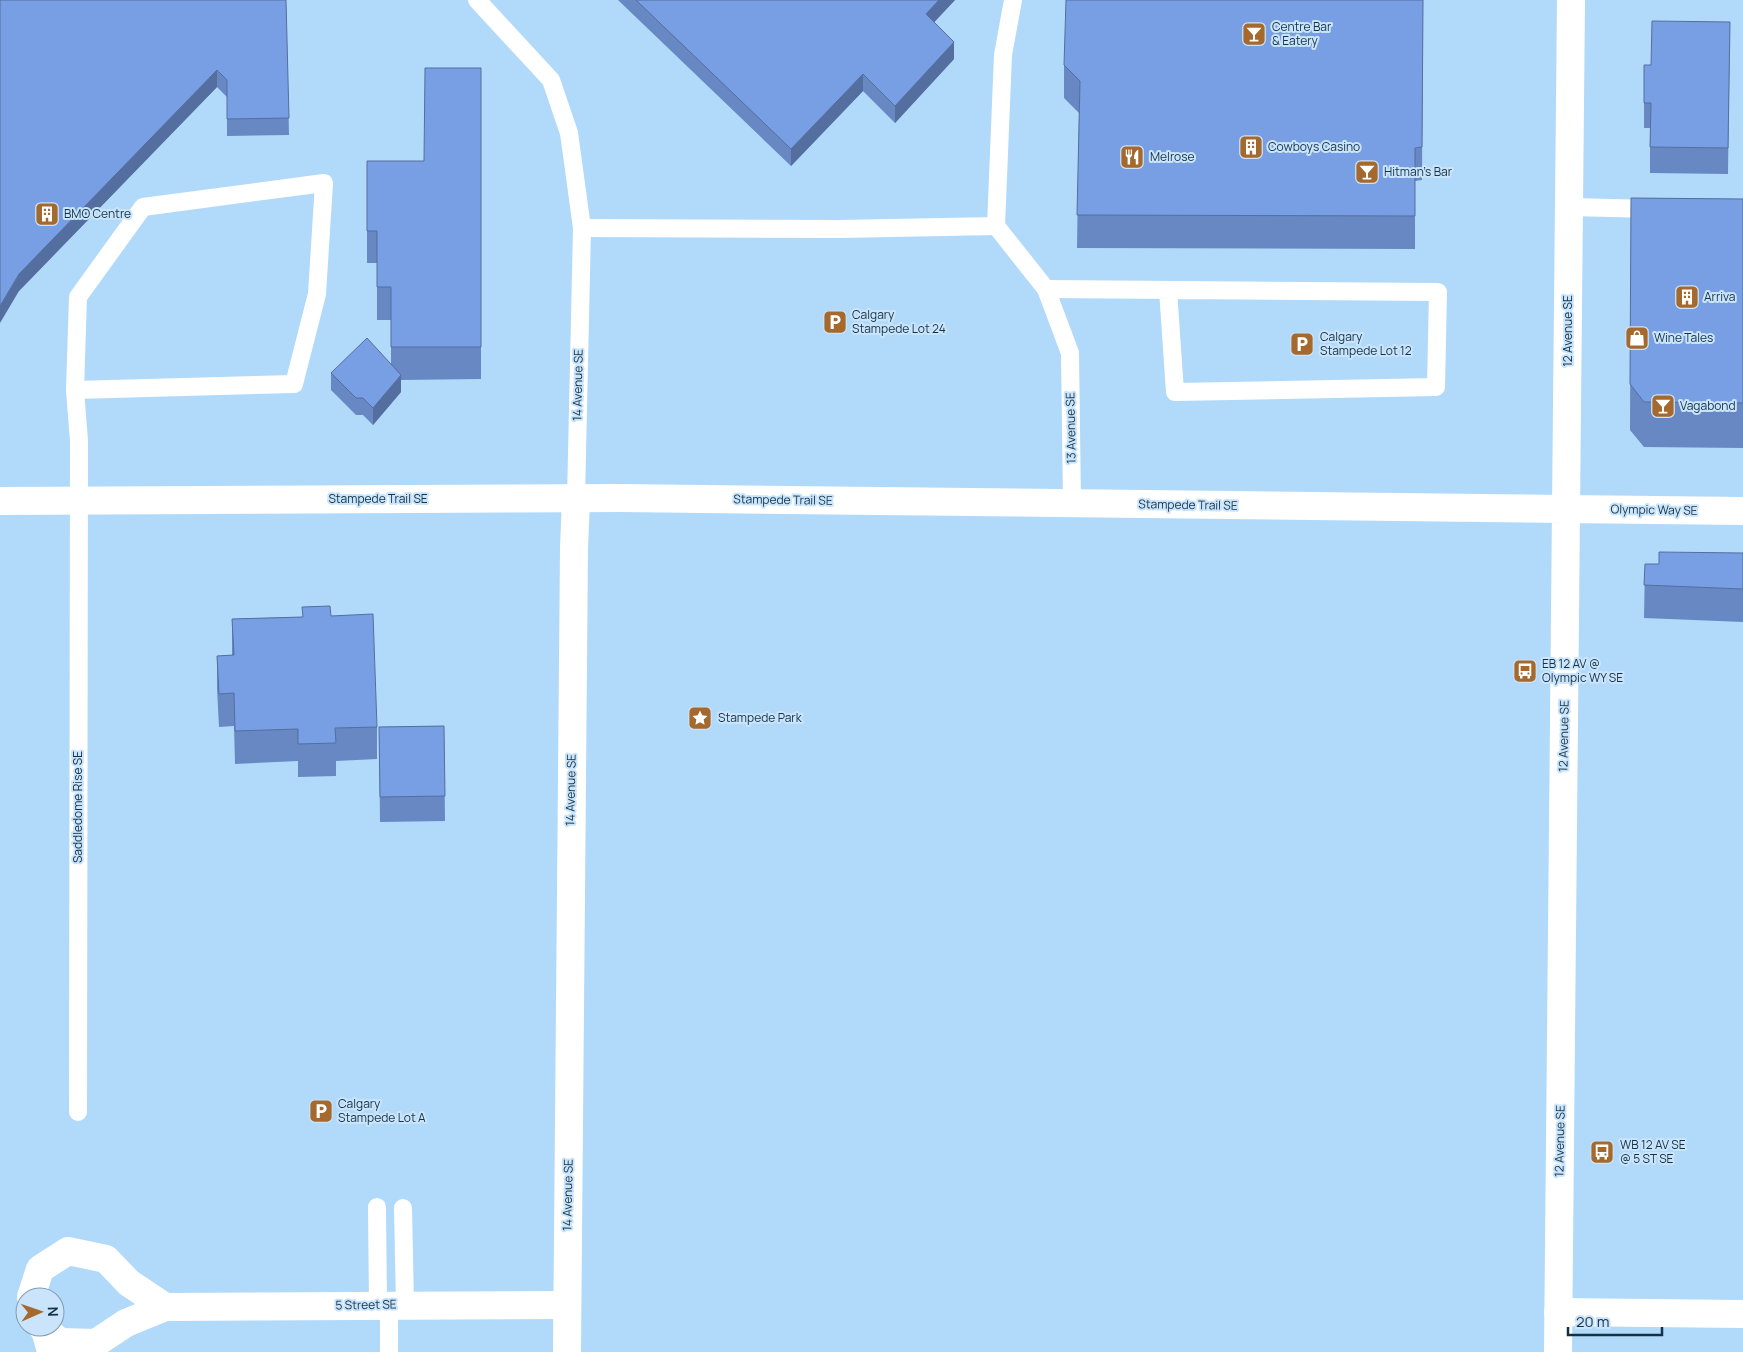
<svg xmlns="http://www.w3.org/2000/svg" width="1743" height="1352" viewBox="0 0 1743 1352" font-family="Manrope,sans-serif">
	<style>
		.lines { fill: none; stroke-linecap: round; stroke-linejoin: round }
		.service { stroke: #fff; stroke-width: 18 }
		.minor { stroke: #fff; stroke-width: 28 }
		.secondary { stroke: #fff; stroke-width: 28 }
		.wall { fill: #6788c3 }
		.shaded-wall { fill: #546f9f }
		.building { fill: #789ee3; stroke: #546f9f }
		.labels { text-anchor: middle; stroke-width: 4; stroke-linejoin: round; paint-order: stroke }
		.poi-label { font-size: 12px; fill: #143247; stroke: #cae5fb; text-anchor: start }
		.street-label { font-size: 12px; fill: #143247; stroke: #cae5fb }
	</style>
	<rect width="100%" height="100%" fill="#b1dafa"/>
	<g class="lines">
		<g class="service">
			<polyline points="477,0 551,80 569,133 582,228 576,499"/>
			<polyline points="1569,207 1653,209"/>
			<polyline points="996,226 1046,289 1070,353 1072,503"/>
			<polyline points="582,228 839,229 996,226 1003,55 1013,0"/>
			<polyline points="1046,289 1438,292 1436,387 1175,392 1168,290"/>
			<polyline points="75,390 78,297 143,207 324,183 317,294 294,384 75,390 79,441 78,1112"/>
			<polyline points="377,1207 378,1305"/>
			<polyline points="403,1208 405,1305"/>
			<polyline points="39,1327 46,1352"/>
			<polyline points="389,1352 389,1305"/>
		</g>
		<g class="minor">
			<polyline points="0,501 621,498 1566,509 1558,1352"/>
			<polyline points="31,1297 40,1269 68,1251 106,1259 129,1283 165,1307"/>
			<polyline points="1558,1312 1743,1314"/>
			<polyline points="42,1327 60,1342 96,1343 126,1323 165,1307 566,1305"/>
			<polyline points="567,1352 574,548 576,499"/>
		</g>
		<polyline class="secondary" points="1571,0 1566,509 1743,511"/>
	</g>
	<g class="wall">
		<polygon points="0,0 286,0 289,135 227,136 227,97 217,87 19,291"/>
		<polygon points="618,0 955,0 934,22 954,59 895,123 863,91 791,166"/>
		<polygon points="1423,0 1422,180 1415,181 1415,249 1077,248 1079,113 1064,98 1064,65"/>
		<polygon points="1730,22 1728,174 1650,173 1650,128 1644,128 1644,65 1651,65"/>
		<polygon points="481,68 481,379 401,380 401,392 373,425 363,415 356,415 331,390 331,373 391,365 391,320 377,320 377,263 367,263 367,161 424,161"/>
		<polygon points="1631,198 1743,199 1743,448 1644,447 1630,430"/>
		<polygon points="1743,553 1743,622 1644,618 1645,564 1659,564"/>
		<polygon points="331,616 377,727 377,759 336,761 336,776 298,777 298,761 235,764 234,726 219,727 217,688 217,656 232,655 232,619"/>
		<polygon points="444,726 445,821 380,822 379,727"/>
	</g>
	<g class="shaded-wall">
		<polygon points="939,0 955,0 926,31 926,14"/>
		<polygon points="954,42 954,59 895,123 895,106"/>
		<polygon points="217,70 217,87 19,291 0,323 0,306 19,274"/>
		<polygon points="863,74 863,91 791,166 791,149"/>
		<polygon points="401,375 401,392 373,425 373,408"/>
	</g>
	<g class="building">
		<polygon points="0,0 286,0 289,118 227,119 227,80 217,70 19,274 0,306"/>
		<polygon points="636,0 939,0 926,14 954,42 895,106 863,74 791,149"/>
		<polygon points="1066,0 1423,0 1422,147 1415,148 1415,216 1077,215 1080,81 1064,65"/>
		<polygon points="1652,21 1730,22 1728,148 1650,147 1651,103 1644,103 1644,65 1651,65"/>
		<polygon points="425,68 481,68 481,347 391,347 391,287 377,287 377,231 367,231 367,161 424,161"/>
		<polygon points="1631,198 1743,199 1743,403 1644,402 1630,384"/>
		<polygon points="367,338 401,375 373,408 363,398 356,398 331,373"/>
		<polygon points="1659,552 1743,553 1743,589 1644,585 1645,564 1659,564"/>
		<polygon points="330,606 331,616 373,614 377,727 335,728 336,743 298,744 298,729 235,731 234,693 219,694 217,656 234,655 232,619 303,617 302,607"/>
		<polygon points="444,726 445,796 380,797 379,727"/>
	</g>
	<defs>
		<g id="bar-square" transform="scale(1.25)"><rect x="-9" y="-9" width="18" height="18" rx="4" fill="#a6692d" stroke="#cae5fb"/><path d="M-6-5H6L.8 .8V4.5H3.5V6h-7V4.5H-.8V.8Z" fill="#fff"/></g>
		<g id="building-square" transform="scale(1.25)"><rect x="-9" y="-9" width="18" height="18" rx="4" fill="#a6692d" stroke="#cae5fb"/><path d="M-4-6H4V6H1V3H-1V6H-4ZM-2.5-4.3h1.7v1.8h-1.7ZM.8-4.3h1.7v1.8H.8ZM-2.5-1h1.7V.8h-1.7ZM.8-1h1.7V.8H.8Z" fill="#fff"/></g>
		<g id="restaurant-square" transform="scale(1.25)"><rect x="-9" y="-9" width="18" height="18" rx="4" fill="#a6692d" stroke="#cae5fb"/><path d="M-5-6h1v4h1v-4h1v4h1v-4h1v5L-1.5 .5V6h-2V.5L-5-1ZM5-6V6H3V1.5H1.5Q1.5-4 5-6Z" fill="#fff"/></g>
		<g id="parking-square" transform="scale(1.25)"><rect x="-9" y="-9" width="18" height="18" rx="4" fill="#a6692d" stroke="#cae5fb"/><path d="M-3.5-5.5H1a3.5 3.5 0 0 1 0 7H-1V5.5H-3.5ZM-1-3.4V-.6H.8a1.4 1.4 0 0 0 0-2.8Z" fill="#fff"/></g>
		<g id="shop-square" transform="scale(1.25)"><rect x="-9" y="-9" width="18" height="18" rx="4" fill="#a6692d" stroke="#cae5fb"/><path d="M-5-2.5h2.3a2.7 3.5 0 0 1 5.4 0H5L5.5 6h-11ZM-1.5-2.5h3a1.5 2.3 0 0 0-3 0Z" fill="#fff"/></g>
		<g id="bus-square" transform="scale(1.25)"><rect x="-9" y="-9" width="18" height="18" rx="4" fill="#a6692d" stroke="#cae5fb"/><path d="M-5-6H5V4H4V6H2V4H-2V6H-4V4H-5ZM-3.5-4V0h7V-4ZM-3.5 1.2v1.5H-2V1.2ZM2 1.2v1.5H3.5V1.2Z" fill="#fff"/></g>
		<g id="sight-square" transform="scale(1.25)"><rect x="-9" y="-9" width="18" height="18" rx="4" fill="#a6692d" stroke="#cae5fb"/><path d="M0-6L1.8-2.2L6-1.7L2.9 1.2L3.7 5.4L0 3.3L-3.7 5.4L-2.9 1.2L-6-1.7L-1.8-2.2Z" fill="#fff"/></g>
	</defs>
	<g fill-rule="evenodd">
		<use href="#bar-square" x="1254" y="34"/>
		<use href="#building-square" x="1251" y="147"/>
		<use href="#restaurant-square" x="1132" y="157"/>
		<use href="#bar-square" x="1367" y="172"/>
		<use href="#building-square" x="47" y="214"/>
		<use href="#building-square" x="1687" y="297"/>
		<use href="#parking-square" x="835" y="322"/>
		<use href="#shop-square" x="1637" y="338"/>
		<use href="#parking-square" x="1302" y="344"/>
		<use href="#bar-square" x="1663" y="406"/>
		<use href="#bus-square" x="1525" y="671"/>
		<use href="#sight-square" x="700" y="718"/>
		<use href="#parking-square" x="321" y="1111"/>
		<use href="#bus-square" x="1602" y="1152"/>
	</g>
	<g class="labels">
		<g class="poi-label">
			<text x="1272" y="31">Centre Bar<tspan x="1272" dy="14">&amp; Eatery</tspan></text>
			<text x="1268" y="151">Cowboys Casino</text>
			<text x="1150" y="161">Melrose</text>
			<text x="1384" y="176">Hitman's Bar</text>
			<text x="64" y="218">BMO Centre</text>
			<text x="1704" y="301">Arriva</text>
			<text x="852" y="319">Calgary<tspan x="852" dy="14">Stampede Lot 24</tspan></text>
			<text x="1320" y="341">Calgary<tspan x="1320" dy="14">Stampede Lot 12</tspan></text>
			<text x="1654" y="342">Wine Tales</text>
			<text x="1680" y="410">Vagabond</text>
			<text x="1542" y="668">EB 12 AV @<tspan x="1542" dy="14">Olympic WY SE</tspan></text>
			<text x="718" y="722">Stampede Park</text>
			<text x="338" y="1108">Calgary<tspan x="338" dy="14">Stampede Lot A</tspan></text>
			<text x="1620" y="1149">WB 12 AV SE<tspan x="1620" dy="14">@ 5 ST SE</tspan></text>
		</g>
		<g class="street-label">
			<text transform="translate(1568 331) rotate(-90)" y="4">12 Avenue SE</text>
			<text transform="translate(578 385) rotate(-89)" y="4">14 Avenue SE</text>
			<text transform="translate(1071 428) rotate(-91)" y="4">13 Avenue SE</text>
			<text x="378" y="503">Stampede Trail SE</text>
			<text transform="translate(783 500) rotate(1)" y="4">Stampede Trail SE</text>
			<text transform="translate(1188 505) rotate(1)" y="4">Stampede Trail SE</text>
			<text transform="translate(1654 510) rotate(1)" y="4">Olympic Way SE</text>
			<text transform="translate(1564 736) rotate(-89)" y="4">12 Avenue SE</text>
			<text transform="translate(571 790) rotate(-89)" y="4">14 Avenue SE</text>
			<text transform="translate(78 807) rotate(-90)" y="4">Saddledome Rise SE</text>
			<text transform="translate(1560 1141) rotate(-89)" y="4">12 Avenue SE</text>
			<text transform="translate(568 1195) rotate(-89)" y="4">14 Avenue SE</text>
			<text transform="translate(366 1305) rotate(-1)" y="4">5 Street SE</text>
		</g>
	</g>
	<g transform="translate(40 1312) rotate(88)"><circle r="24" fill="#cae5fb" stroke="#819db3"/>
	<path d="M0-4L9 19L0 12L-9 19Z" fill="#a6692d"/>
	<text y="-8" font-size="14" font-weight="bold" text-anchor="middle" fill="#143247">N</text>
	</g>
	<path d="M1568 1327v8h94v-8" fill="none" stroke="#143247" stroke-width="2.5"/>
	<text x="1576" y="1327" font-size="15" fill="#143247" stroke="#cae5fb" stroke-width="4" paint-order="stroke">20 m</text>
</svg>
